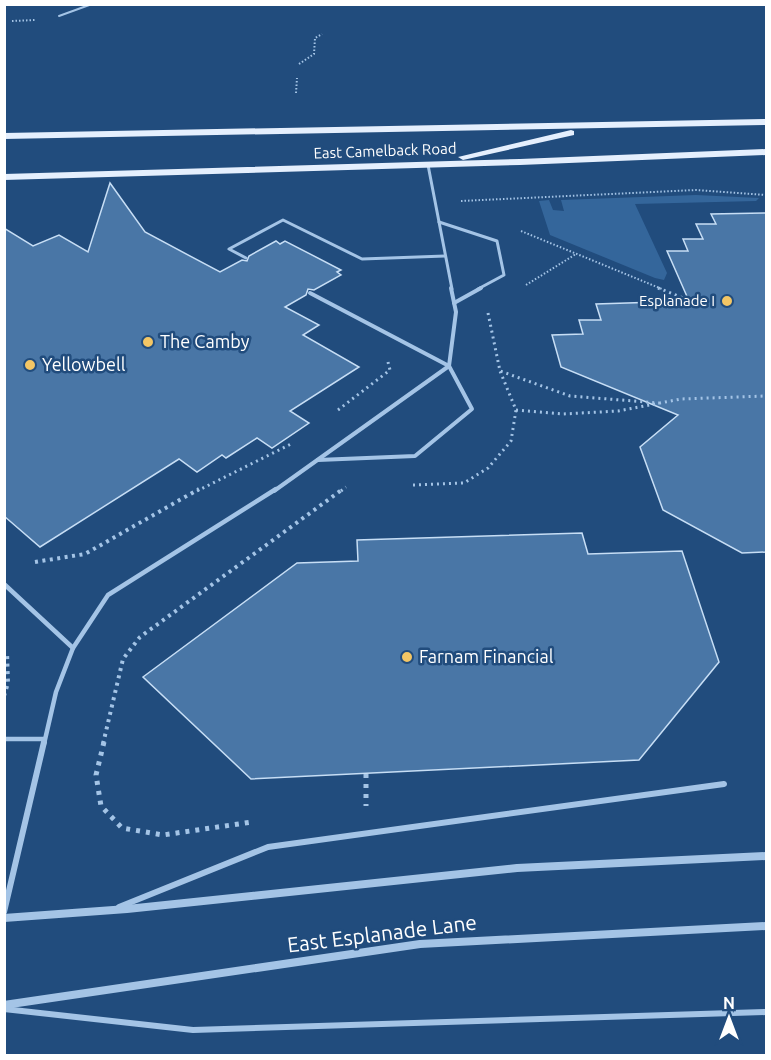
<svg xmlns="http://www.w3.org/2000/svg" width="771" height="1060" viewBox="0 0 771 1060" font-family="Ubuntu,sans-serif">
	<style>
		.green { fill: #34669b }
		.building { fill: #4976a6; stroke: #c7def5; stroke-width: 1.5 }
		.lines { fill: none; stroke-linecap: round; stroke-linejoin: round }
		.path-far3 { stroke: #a4c4e6; stroke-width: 2; stroke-dasharray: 1.5 2; stroke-linecap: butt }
		.path-far2 { stroke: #a4c4e6; stroke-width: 3; stroke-dasharray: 2 4; stroke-linecap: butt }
		.path-far1 { stroke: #a4c4e6; stroke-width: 4; stroke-dasharray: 3 4.5; stroke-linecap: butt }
		.path { stroke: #a4c4e6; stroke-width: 5; stroke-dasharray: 4 6; stroke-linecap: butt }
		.lane-far4 { stroke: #a4c4e6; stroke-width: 2 }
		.lane-far3 { stroke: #a4c4e6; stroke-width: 3 }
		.lane-far2 { stroke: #a4c4e6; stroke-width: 4 }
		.lane-far1 { stroke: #a4c4e6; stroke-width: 4.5 }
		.lane { stroke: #a4c4e6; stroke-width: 6 }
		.street { stroke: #a4c4e6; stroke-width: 8 }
		.primary { fill: #e5effd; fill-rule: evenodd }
		.poi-dot { fill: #f3c665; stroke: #214c7d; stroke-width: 2 }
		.labels { text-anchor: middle; stroke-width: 5; stroke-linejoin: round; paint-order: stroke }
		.far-street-label { font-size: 15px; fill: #fff; stroke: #214c7d }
		.far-poi-label { font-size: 15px; fill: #fff; stroke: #214c7d; text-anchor: end }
		.poi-label { font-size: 18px; fill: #fff; stroke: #214c7d; text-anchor: start }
		.near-street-label { font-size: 21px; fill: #fff; stroke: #214c7d }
	</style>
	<rect width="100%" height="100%" fill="#214c7d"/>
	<polygon class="green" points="696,195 759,198 756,201 635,204 667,273 664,280 655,278 550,235 539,201 549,200 553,210 564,211 561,200"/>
	<g class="building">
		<polygon points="110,183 145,232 220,272 242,260 247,261 249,256 276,241 280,244 285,241 341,270 337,272 341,275 314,290 308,289 306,295 285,307 319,325 303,335 359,367 290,411 309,423 272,448 257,438 226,458 222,455 197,472 179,459 40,547 4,516 4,228 33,246 59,235 88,252"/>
		<polygon points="766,213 766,552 742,553 663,510 640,447 678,415 561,367 552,335 583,334 579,320 601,320 596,304 689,301 667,251 688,251 683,239 703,239 696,224 716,224 711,214"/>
		<polygon points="582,533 588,554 682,551 719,662 639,760 251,779 143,677 297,563 358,561 357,540"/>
	</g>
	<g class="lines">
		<g class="path-far3">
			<polyline points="12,21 35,20"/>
			<polyline points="299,64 314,54 315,38 322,34"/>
			<polyline points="296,93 297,78"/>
			<polyline points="461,201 696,190 766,195"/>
			<polyline points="521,231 662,289"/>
			<polyline points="526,285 576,254"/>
		</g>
		<g class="path-far2">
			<polyline points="658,288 688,300"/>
			<polyline points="488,313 500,371 570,396 659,403"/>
			<polyline points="338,410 390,370 388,362"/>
			<polyline points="516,410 563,414 618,411 681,399 766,396"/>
			<polyline points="413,485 464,483 488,468 511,441 516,410 500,371"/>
			<polyline points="197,491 293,443"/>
			<polyline points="341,491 346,487"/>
		</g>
		<g class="path-far1">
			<polyline points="35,562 85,554 199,489"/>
			<polyline points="4,696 8,683 7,652"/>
			<polyline points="103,744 123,659 140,637 343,489"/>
		</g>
		<g class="path">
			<polyline points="104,742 96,775 101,806 122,828 163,835 252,822"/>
			<polyline points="366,774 366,806"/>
		</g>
		<polyline class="lane-far4" points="59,16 92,4"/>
		<g class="lane-far3">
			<polyline points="428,165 452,289"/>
			<polyline points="439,222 497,241 504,275 478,289"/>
			<polyline points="246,258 229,249 283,220 362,259 445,256"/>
		</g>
		<g class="lane-far2">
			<polyline points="310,293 449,366 472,409 415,456 318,460"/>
			<polyline points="454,303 481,288"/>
			<polyline points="274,491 449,366 456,312 451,288"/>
		</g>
		<g class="lane-far1">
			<polyline points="4,584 73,648"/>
			<polyline points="4,739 44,739"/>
			<polyline points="44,744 56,692 73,648 108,595 276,489"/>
		</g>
		<g class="lane">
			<polyline points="119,907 268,847 724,784"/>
			<polyline points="4,912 44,742"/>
			<polyline points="4,1009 193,1030 766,1012"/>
		</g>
		<g class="street">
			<polyline points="4,918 127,909 517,868 766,856"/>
			<polyline points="4,1005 420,944 766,926"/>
		</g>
		<g class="primary">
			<polygon points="766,119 766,125 4,139 4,133"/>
			<polygon points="571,130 574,131 574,135 463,160 458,157"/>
			<polygon points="766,149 766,155 520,165 4,180 4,174 520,159"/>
		</g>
	</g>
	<g class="poi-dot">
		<circle cx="727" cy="301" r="6"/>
		<circle cx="148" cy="342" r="6"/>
		<circle cx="30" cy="365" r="6"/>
		<circle cx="407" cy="657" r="6"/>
	</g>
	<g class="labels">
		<g class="far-street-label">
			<text transform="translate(385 151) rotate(-2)" y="5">East Camelback Road</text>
		</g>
		<g class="far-poi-label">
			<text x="715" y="306">Esplanade I</text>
		</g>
		<g class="poi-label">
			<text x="160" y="348">The Camby</text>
			<text x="42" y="371">Yellowbell</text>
			<text x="419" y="663">Farnam Financial</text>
		</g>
		<g class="near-street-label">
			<text transform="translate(382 934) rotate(-7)" y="7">East Esplanade Lane</text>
		</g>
	</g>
	<rect width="771" height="1060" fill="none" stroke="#ffffff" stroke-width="12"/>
	<g transform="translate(729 1018)" stroke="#214c7d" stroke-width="4.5" paint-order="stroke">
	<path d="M0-4.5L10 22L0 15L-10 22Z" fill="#ffffff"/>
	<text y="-9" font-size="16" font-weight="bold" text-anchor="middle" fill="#ffffff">N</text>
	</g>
</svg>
